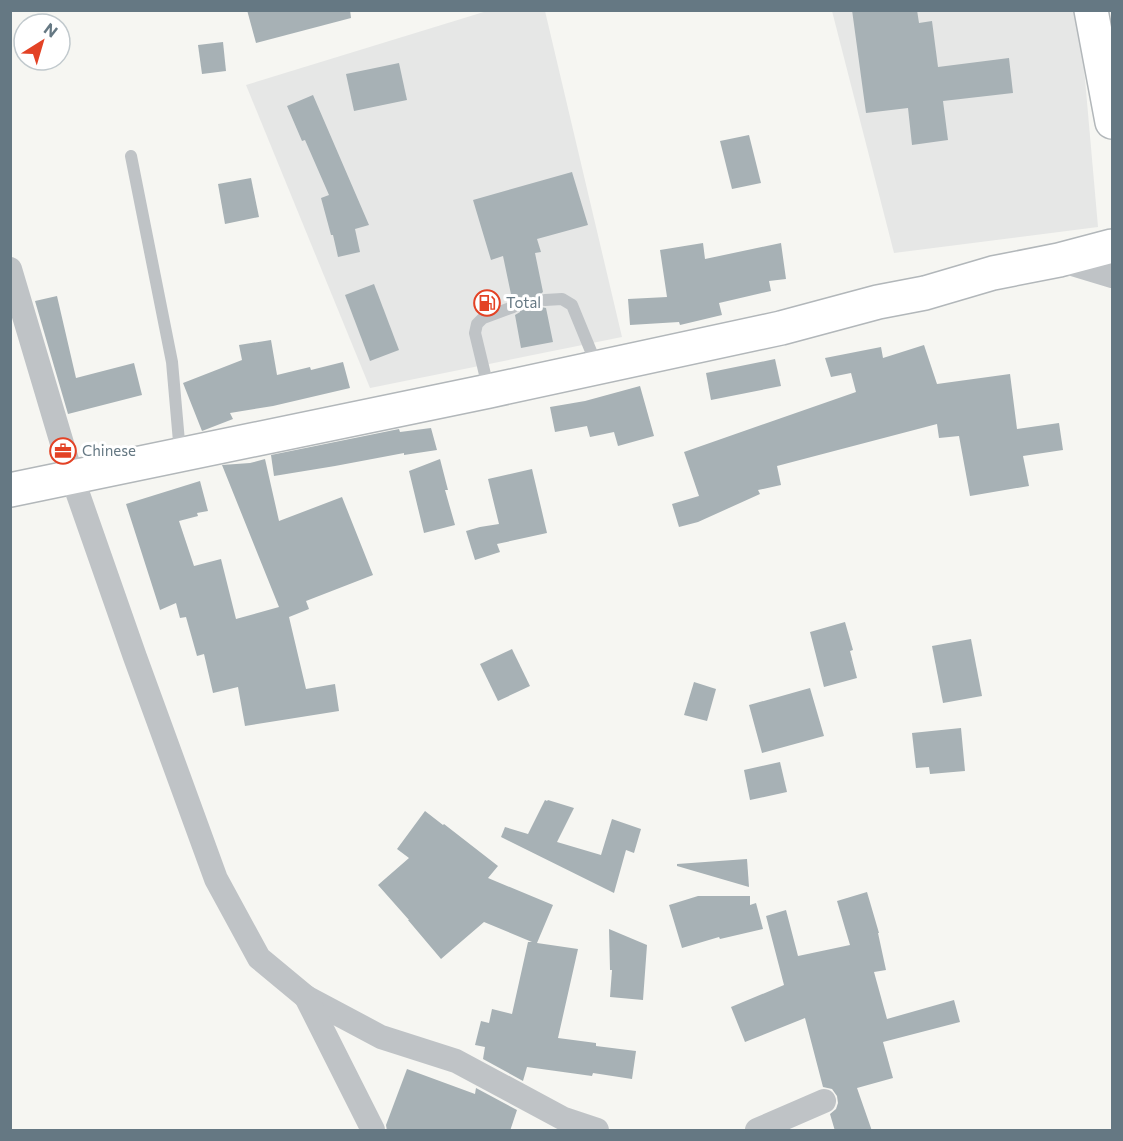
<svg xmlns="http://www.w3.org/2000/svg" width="1123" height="1141" viewBox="0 0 1123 1141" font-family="Commissioner,sans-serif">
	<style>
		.built { fill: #e6e7e6 }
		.building { fill: #a7b1b5 }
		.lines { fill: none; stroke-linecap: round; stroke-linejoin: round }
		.primary-casing { stroke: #b2b7ba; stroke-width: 36 }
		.service { stroke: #bfc3c6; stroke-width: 12 }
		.minor { stroke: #bfc3c6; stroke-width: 24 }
		.primary { stroke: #fff; stroke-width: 33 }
		.labels { text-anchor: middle; stroke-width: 6; stroke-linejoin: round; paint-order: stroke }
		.poi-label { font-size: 15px; fill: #657883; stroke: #fff; text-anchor: start }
	</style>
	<rect width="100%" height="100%" fill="#f6f6f2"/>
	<g class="built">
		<polygon points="487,11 545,11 622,337 370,388 246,85"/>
		<polygon points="832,11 1079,11 1098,227 894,253"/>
	</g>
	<g class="building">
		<polygon points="247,10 350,10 351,18 256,43"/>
		<polygon points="852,10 917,10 919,23 932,21 938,67 1009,58 1013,93 943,101 948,140 912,145 908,108 866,113"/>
		<polygon points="223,42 226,71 202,74 198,45"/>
		<polygon points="399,63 407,100 354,111 346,74"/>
		<polygon points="313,95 369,225 355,229 360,252 338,257 333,235 331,235 321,198 329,195 305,140 302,141 287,106"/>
		<polygon points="749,135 761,183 732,189 720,141"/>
		<polygon points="572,172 588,225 537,239 541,252 535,253 543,292 538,296 537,301 541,307 546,308 553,342 521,348 515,315 520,312 521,305 518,300 512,299 503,256 491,260 473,200"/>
		<polygon points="251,178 259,217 225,224 218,184"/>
		<polygon points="703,243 705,259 781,243 786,279 769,281 771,291 719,303 722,315 680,325 679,322 630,325 628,299 667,297 660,250"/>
		<polygon points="374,284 399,350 370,361 345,295"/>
		<polygon points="57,296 76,378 134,363 142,395 68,414 35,301"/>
		<polygon points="271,340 277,375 310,367 311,370 343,362 350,388 273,406 230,413 233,419 202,431 183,383 242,360 239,345"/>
		<polygon points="924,345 937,384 1010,374 1017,429 1059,423 1063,450 1023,456 1029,486 970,496 959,436 939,438 937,424 777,466 781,485 758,490 760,494 698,522 679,527 672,504 699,496 684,452 856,392 851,373 831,377 825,358 881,347 883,358"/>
		<polygon points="775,359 781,386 711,400 706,373"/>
		<polygon points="640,386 654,436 618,446 614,432 590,437 587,426 555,432 550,407 585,401"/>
		<polygon points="431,428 437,450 404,455 404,453 335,466 274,476 271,455 399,429 400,432"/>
		<polygon points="265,459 279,521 342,497 373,575 306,601 309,609 289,617 306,689 335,684 339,711 245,726 238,687 213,693 204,654 197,656 186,617 180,618 176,603 160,610 126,504 200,481 208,511 197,513 198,516 179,521 194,566 221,559 236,619 279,607 222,465 250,463"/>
		<polygon points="440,459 448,490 445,490 455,525 424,533 409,471"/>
		<polygon points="532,469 547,533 497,544 500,552 475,560 466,531 480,527 499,524 488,479"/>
		<polygon points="845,622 853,650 850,651 857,678 824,687 810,632"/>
		<polygon points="971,639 982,696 943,703 932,646"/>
		<polygon points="512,649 530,686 498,701 480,664"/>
		<polygon points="694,682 716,689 707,721 684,715"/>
		<polygon points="810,688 824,736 762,753 749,705"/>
		<polygon points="961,728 965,771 930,774 929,767 916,768 912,733"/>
		<polygon points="780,762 787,792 750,800 744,770"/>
		<polygon points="545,800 547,801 548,800 574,808 557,842 601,855 612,819 641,829 634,853 626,850 614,893 501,837 505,827 528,834"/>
		<polygon points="425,811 443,825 444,824 498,866 488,878 553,905 537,943 578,949 558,1038 596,1043 596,1046 636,1051 632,1079 593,1073 592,1076 527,1067 523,1081 483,1059 485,1047 475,1045 481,1021 489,1023 492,1009 512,1014 528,942 532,942 484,922 441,959 408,920 409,920 378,885 409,858 397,849"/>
		<polygon points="747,859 749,887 677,866 677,864"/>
		<polygon points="867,892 879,933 878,933 886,970 874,972 887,1019 954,1000 960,1022 883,1042 893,1078 857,1088 872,1131 835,1131 830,1114 836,1109 838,1103 837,1096 832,1089 823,1087 805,1018 745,1042 731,1007 784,985 766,916 786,910 798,956 850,945 837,901"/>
		<polygon points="698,896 750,896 750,905 756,903 763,929 720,939 719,937 682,948 669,905"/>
		<polygon points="609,929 647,945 643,1000 610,997 612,970 610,970"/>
		<polygon points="407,1069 475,1094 476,1088 517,1110 510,1131 387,1131 386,1125"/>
	</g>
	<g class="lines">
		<g class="primary-casing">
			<g id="primary">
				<polyline points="1091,10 1112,122"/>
				<polyline points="10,490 489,391 781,328 878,302 925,293 993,273 1059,260 1112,246"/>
			</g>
		</g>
		<g class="service">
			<polyline points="131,156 172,362 180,453"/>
			<polyline points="545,300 562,299 572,305 597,366"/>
			<polyline points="489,391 475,333 477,324 483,318 513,307"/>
		</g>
		<g class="minor">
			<polyline points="1059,260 1112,276"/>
			<polyline points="10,269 72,477 135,657 216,879 259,958 306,997 381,1037 456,1061 564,1119 597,1130"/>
			<polyline points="306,997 373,1130"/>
			<polyline points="757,1130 824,1101"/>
		</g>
		<use href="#primary" class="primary"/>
	</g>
	<defs>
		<g id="fuel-ring" transform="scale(1.35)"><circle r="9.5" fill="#fff" stroke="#e34225" stroke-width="1.5"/><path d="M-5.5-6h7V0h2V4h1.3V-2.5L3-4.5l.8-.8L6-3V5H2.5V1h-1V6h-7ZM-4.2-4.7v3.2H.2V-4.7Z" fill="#e34225"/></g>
		<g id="office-ring" transform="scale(1.35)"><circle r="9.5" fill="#fff" stroke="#e34225" stroke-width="1.5"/><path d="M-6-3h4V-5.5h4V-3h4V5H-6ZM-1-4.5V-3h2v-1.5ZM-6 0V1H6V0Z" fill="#e34225"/></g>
	</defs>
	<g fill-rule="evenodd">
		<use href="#fuel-ring" x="487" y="303"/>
		<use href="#office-ring" x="63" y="451"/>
	</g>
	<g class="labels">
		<g class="poi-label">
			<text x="506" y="308">Total</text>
			<text x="82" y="456">Chinese</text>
		</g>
	</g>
	<rect width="1123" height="1141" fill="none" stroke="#657883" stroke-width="24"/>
	<g transform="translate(42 42) rotate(37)"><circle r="28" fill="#ffffff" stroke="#c1c9cd" stroke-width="1.5"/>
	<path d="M0-4.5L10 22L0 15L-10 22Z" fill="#e34225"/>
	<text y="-9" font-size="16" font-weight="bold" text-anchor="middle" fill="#657883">N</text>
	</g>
</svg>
